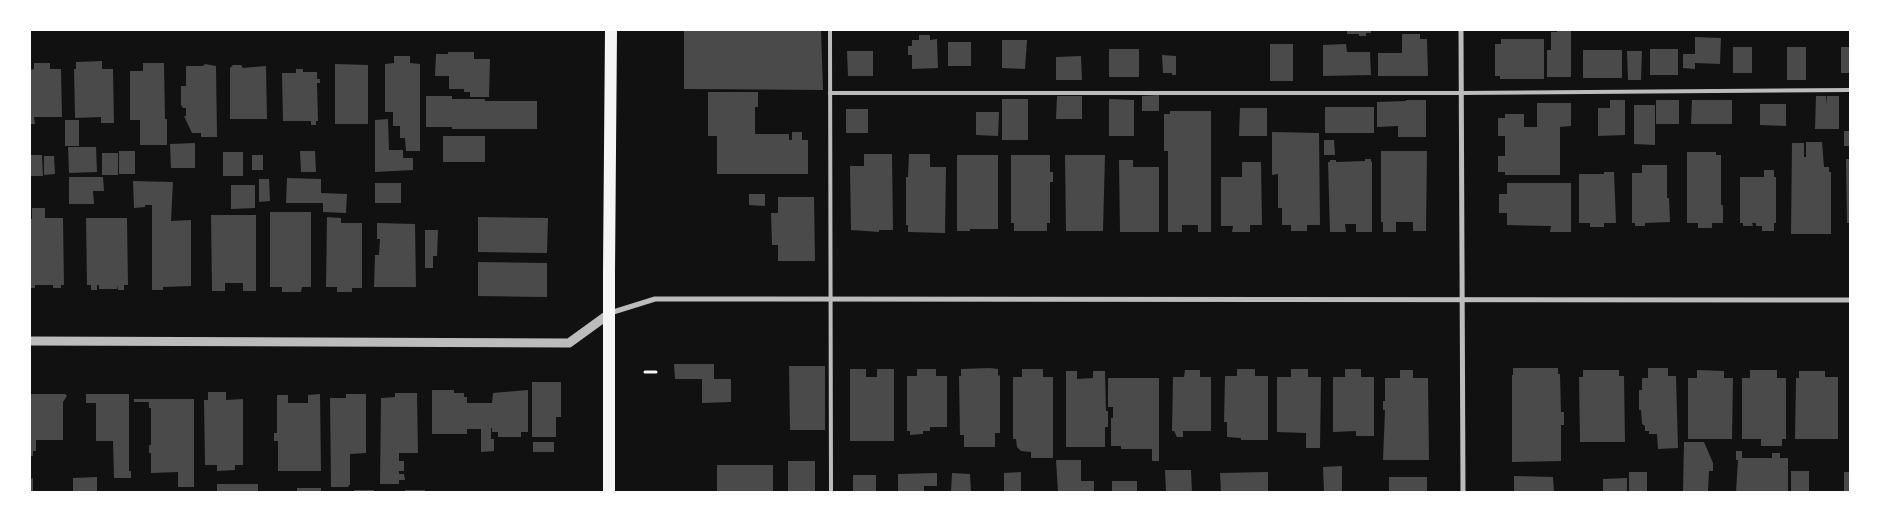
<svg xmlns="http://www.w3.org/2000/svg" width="1880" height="522" viewBox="0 0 1880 522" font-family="'Varela Round',sans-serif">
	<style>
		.building { fill: #4a4a4a }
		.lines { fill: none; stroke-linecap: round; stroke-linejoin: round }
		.path { stroke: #f5f5f5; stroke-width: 3 }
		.service { stroke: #bcbcbc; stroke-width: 4 }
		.minor { stroke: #bcbcbc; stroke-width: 5 }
		.tertiary { stroke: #bcbcbc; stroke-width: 9 }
		.primary { stroke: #f5f5f5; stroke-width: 12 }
	</style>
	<rect width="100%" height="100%" fill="#111"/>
	<g class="building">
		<polygon points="684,30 821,30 823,90 684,89"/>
		<polygon points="1347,30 1371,30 1371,33 1366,33 1366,36 1359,36 1359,34 1347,34"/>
		<polygon points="1557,30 1571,30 1571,77 1547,77 1547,50 1551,50 1551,32 1557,32"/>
		<polygon points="1402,34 1420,34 1420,39 1427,39 1428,76 1378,76 1378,53 1402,53"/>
		<polygon points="919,35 930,35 930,40 937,39 938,68 912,69 912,55 908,55 908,46 912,46 912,40 919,40"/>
		<polygon points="1695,37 1721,38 1720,64 1695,63 1695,69 1683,68 1683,54 1695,54"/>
		<polygon points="1501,39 1544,39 1544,79 1500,79 1500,76 1495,76 1495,44 1501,44"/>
		<polygon points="1002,40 1027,40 1025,69 1002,68"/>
		<rect x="948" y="42" width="23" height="24"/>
		<rect x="1270" y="44" width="23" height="37"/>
		<polygon points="1346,44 1347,52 1370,52 1371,75 1323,76 1323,45"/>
		<rect x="1733" y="47" width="19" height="26"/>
		<rect x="1787" y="47" width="19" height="33"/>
		<rect x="1841" y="47" width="9" height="26"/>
		<rect x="1109" y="49" width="30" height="28"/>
		<rect x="1650" y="49" width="28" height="26"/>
		<rect x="1583" y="50" width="39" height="28"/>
		<polygon points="847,51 873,51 873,76 848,76"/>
		<polygon points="1627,51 1642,51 1641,80 1628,80"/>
		<polygon points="448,52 474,52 474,59 490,59 489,97 470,97 470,92 464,92 464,89 449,89 449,76 435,76 436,54 448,54"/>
		<polygon points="1162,55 1176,56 1176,75 1172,75 1172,73 1163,73"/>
		<polygon points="394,56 410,56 410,63 420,64 420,151 406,151 405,138 400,138 400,126 393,126 393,112 385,112 385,64 394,63"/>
		<polygon points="1081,56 1082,80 1056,80 1056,57"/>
		<polygon points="102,61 102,69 113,69 114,123 101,123 101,117 75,118 74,69 76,69 76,62"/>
		<polygon points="34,63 50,63 50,69 61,69 62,117 34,117 35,124 30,124 30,70 34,69"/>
		<polygon points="143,63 164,63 165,119 167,119 167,145 140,145 140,120 130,120 130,71 143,71"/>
		<polygon points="205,64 216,66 217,137 201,137 201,133 192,133 184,116 186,116 186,108 183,108 181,105 181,86 186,86 186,66 203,66"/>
		<polygon points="335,64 368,65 368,124 335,124"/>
		<polygon points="233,65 241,65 243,68 266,66 267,119 230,119 230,68"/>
		<polygon points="296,69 303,69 303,72 317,72 317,79 320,79 320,83 317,83 318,121 316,121 316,125 311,125 311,121 283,121 282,73 296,73"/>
		<polygon points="708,92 758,92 758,107 755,107 755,134 789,134 789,140 792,140 792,132 802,132 802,140 808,140 808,174 717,174 717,136 708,136"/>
		<polygon points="1159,95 1159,111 1142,111 1142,96"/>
		<polygon points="426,96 452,96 452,99 485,99 485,101 537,101 537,129 452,129 452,127 426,127"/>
		<polygon points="1057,96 1082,96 1082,119 1056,119"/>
		<polygon points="1816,96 1826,96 1826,105 1827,96 1839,96 1839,129 1815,129"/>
		<rect x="1002" y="99" width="26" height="41"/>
		<polygon points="1109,99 1134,100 1134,136 1109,136"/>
		<polygon points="1406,100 1426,100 1426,137 1398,137 1398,126 1377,127 1377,102 1406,101"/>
		<polygon points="1610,100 1625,100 1625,135 1598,136 1598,108 1610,108"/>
		<rect x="1656" y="100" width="23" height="24"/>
		<polygon points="1692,100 1732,100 1732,124 1691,124"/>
		<polygon points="1537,103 1571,103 1571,126 1560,127 1560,175 1505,175 1505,172 1498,172 1498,156 1505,156 1505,136 1498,136 1498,118 1505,118 1505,114 1524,114 1524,127 1537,127"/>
		<polygon points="1760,104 1786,104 1786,126 1760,125"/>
		<polygon points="1634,105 1655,105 1655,145 1634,144"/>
		<rect x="1325" y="107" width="49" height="26"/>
		<polygon points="1240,108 1267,108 1267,136 1239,136"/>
		<rect x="846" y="109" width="22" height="24"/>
		<polygon points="1170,111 1211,111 1211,232 1198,232 1198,225 1182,225 1182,232 1168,232 1168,151 1164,151 1164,114 1170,114"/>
		<polygon points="976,112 999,112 998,136 976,135"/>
		<polygon points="388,119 389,150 403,150 403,158 413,158 413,170 375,172 375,120"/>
		<rect x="65" y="120" width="14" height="26"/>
		<rect x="1844" y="131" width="6" height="15"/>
		<polygon points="1272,132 1319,133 1320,225 1307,225 1307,231 1291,231 1291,225 1282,225 1282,208 1278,208 1278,174 1272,175"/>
		<rect x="443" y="136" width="42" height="26"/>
		<polygon points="1324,140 1334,140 1335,155 1324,155"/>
		<polygon points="1806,142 1822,142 1824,167 1829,167 1829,172 1831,172 1831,234 1791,234 1792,143 1804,143 1804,157 1806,157"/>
		<polygon points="195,143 195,168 171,168 170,144"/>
		<polygon points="68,147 96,147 97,172 69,173"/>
		<rect x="119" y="151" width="16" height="23"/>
		<polygon points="300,151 315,151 316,172 301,172"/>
		<polygon points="1381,151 1427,151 1426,231 1413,231 1413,222 1396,222 1396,232 1383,232 1383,222 1381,222"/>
		<rect x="223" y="152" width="20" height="24"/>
		<polygon points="1687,152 1716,152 1716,155 1721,155 1721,205 1723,205 1723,223 1712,223 1712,228 1698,228 1698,223 1687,223"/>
		<rect x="102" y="153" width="16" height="22"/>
		<polygon points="864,154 892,154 893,230 879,230 879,232 851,230 850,166 864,166"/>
		<polygon points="909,154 930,154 930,167 946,167 945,233 908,232 908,225 906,225 906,177 908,177"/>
		<polygon points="30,155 42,155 43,176 30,176"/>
		<rect x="252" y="155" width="11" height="15"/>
		<polygon points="957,155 998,155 998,229 970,229 970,231 957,231"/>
		<polygon points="1011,155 1050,155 1050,172 1053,172 1053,182 1050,182 1050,223 1047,223 1047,231 1014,231 1014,223 1011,223"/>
		<polygon points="1065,155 1105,155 1103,231 1066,231"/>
		<polygon points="44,156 54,156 55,174 44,175"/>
		<polygon points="1365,159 1371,159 1371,162 1372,161 1372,232 1356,232 1356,224 1345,224 1346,232 1330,232 1328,162 1330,162 1330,160 1336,160 1336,162 1365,161"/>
		<polygon points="1846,159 1850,159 1850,223 1847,223"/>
		<polygon points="1119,160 1133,160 1133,167 1159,167 1159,232 1120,232"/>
		<polygon points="1242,162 1261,162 1262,225 1250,225 1250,232 1232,232 1233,226 1221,226 1221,177 1242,177"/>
		<polygon points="1642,165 1667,165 1667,198 1669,198 1670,222 1645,223 1645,226 1635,226 1635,223 1632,223 1632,173 1642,173"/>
		<polygon points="1764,170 1774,170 1774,177 1776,177 1776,223 1774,223 1774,231 1762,231 1762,226 1756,226 1756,223 1752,223 1753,226 1743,226 1743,223 1740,223 1740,177 1764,177"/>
		<polygon points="1604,172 1614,172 1616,223 1604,223 1604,227 1590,227 1590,223 1579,223 1579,174 1604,174"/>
		<polygon points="69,177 103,177 104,191 93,191 94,204 69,204"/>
		<polygon points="287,178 321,179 321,193 347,194 346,213 323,212 323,203 286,203"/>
		<polygon points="259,179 269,179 270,201 259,202"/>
		<polygon points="133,181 173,182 171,221 191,220 191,286 163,287 163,290 152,290 152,205 145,205 145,207 134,208"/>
		<rect x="375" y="183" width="26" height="20"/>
		<polygon points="1507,183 1571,183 1571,232 1550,232 1551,226 1507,225 1507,213 1499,213 1499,194 1507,194"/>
		<polygon points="231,185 255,185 255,208 231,209"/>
		<polygon points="749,194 765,194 765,206 749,205"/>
		<polygon points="778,197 814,197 815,261 778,261 778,245 772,245 771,213 778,213"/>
		<polygon points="32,208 45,208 45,218 63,218 64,285 61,285 61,288 53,288 53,285 35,285 35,288 30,288 30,219 32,219"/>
		<polygon points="270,212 311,212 311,287 302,287 301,292 282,292 282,287 270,287"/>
		<polygon points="211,215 256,215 256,291 243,291 243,283 225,283 225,291 212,291"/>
		<polygon points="327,217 341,218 341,223 362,223 362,288 352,288 352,292 337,292 337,287 326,287"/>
		<polygon points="478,217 548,218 547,253 478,252"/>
		<polygon points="86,218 127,218 128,285 124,285 124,290 118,290 117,285 117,289 99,289 99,285 97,285 97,290 91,290 91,285 87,285"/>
		<polygon points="377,223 415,224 416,287 374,287 375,255 379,255 380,239 377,239"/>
		<polygon points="425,230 438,230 437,256 433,256 433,268 425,268"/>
		<polygon points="478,262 547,263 547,297 478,296"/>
		<polygon points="674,364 714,364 714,379 731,379 731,402 702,403 702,379 675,379"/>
		<polygon points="789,366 825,366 825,430 790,430"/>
		<polygon points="990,368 998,369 998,376 1000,375 1000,433 995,433 995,447 964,447 964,435 960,435 959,376 961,376 961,369"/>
		<polygon points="1513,368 1558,368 1558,374 1560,374 1561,412 1564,412 1564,425 1561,425 1561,461 1512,462 1512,375 1513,375"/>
		<polygon points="1648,368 1668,368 1668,376 1676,376 1678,448 1658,449 1657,434 1649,434 1649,431 1645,431 1645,426 1642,424 1641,410 1639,410 1639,390 1642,390 1642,378 1648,378"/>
		<polygon points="850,369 866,369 866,377 877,377 877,369 894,369 894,441 850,441"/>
		<polygon points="917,369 936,369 936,376 947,376 947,427 930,427 930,431 923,431 923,434 910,435 910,431 907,431 907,376 917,376"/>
		<polygon points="1022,369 1043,369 1043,377 1053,377 1053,458 1031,458 1031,452 1021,451 1017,447 1016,439 1013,439 1013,377 1022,377"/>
		<polygon points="1237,369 1255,369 1255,376 1268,376 1268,440 1241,440 1241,438 1227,437 1227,422 1224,422 1225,376 1237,376"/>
		<polygon points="1291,369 1308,369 1308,377 1321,377 1320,448 1306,448 1306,433 1277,432 1277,377 1291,377"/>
		<polygon points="1345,369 1361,369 1361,377 1374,377 1374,436 1356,436 1356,431 1333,432 1333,377 1345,377"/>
		<polygon points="1185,370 1200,370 1200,377 1211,377 1211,431 1183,431 1183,437 1177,437 1174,431 1172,431 1173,377 1184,377"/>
		<polygon points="1400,370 1413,370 1413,378 1428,378 1429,460 1383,460 1385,410 1383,410 1383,401 1385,401 1385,378 1400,378"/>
		<polygon points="1583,370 1619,370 1619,376 1624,376 1625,442 1580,442 1579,377 1583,377"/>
		<polygon points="1697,370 1724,371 1724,378 1733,378 1732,439 1688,439 1688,378 1697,378"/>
		<polygon points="1750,370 1777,370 1777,378 1786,378 1786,439 1782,439 1782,446 1761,446 1761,439 1742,439 1742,378 1750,378"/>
		<polygon points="1066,371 1077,371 1077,379 1093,378 1093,371 1105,371 1106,411 1108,411 1108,427 1105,427 1105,447 1066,447"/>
		<polygon points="1799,371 1825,371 1825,377 1838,377 1838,439 1795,439 1796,378 1799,378"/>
		<polygon points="1108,378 1159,378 1159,461 1152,461 1152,449 1121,449 1121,446 1111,446 1111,418 1113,418 1113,407 1108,407"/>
		<polygon points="532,382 561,382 561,417 556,417 556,437 532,437"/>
		<polygon points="432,390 454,390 454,393 464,393 464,397 467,397 467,403 492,403 493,393 528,390 528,432 521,432 521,437 498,437 498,432 492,432 492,428 491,428 491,439 494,439 494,451 481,452 481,429 467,429 467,434 432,434"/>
		<polygon points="208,392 226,392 226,400 243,399 243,465 235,465 235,470 217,471 217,465 205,465 204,400 208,400"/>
		<polygon points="395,393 417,393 418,453 399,453 399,461 404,461 404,471 399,471 399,474 404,474 405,480 399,480 399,484 380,484 381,398 395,397"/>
		<polygon points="30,394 65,394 67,396 63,402 63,440 36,440 36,451 33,451 33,456 30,456"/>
		<polygon points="86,394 129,394 129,471 131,471 131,478 114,478 113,441 96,441 96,403 86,403"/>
		<polygon points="320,394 321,471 278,471 278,441 274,441 274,433 277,433 277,395 288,395 288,403 308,403 308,395"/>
		<polygon points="346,394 366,394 366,453 350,454 350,484 348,487 331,487 330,398 346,398"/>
		<polygon points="134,399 194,399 194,487 178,487 178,472 151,473 151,453 149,453 149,445 151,445 151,408 149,408 149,402 134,402"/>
		<rect x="533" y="442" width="21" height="10"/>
		<polygon points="1684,442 1704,442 1713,463 1713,471 1709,471 1708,491 1683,491"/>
		<polygon points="1736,451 1742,451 1742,458 1772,458 1772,453 1780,453 1780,458 1788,458 1788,492 1736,492 1738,460 1736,460"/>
		<polygon points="1056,460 1081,460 1081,481 1094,481 1094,492 1058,492"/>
		<rect x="788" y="461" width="27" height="31"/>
		<rect x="717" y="465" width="56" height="27"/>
		<polygon points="1342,466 1342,492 1324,492 1323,467"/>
		<polygon points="1165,470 1191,470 1192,492 1166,492"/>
		<rect x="1791" y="471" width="18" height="21"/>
		<polygon points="1021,472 1021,492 1004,492 1004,473"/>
		<polygon points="1268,472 1268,492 1221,492 1220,473"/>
		<rect x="1629" y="472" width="18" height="20"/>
		<rect x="1844" y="472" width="6" height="20"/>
		<polygon points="937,473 937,486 924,486 924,492 898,492 898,474"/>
		<polygon points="952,473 970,474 971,492 951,492"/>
		<rect x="853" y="475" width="23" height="17"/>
		<polygon points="1514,476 1553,477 1554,492 1514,492"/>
		<polygon points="97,477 97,492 73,492 73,478"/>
		<rect x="1389" y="477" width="38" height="15"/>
		<polygon points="33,478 33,492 30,492 30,479"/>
		<polygon points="1627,478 1627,492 1603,492 1603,479"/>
		<rect x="1112" y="481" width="25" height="11"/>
		<rect x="217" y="484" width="41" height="8"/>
		<rect x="297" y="488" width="24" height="4"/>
		<rect x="354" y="490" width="20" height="2"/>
		<rect x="405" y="490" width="20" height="2"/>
	</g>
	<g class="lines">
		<polyline class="path" points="645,372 656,372"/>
		<g class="service">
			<polyline points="830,30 831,492"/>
			<polyline points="830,93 1461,93 1850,90"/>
		</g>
		<g class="minor">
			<polyline points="1461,30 1463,492"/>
			<polyline points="610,313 655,299 1850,300"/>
		</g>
		<polyline class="tertiary" points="30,341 569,343 609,314"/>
		<polyline class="primary" points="609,492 609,271 611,30"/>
	</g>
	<rect width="1880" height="522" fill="none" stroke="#ffffff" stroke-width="62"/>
</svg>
